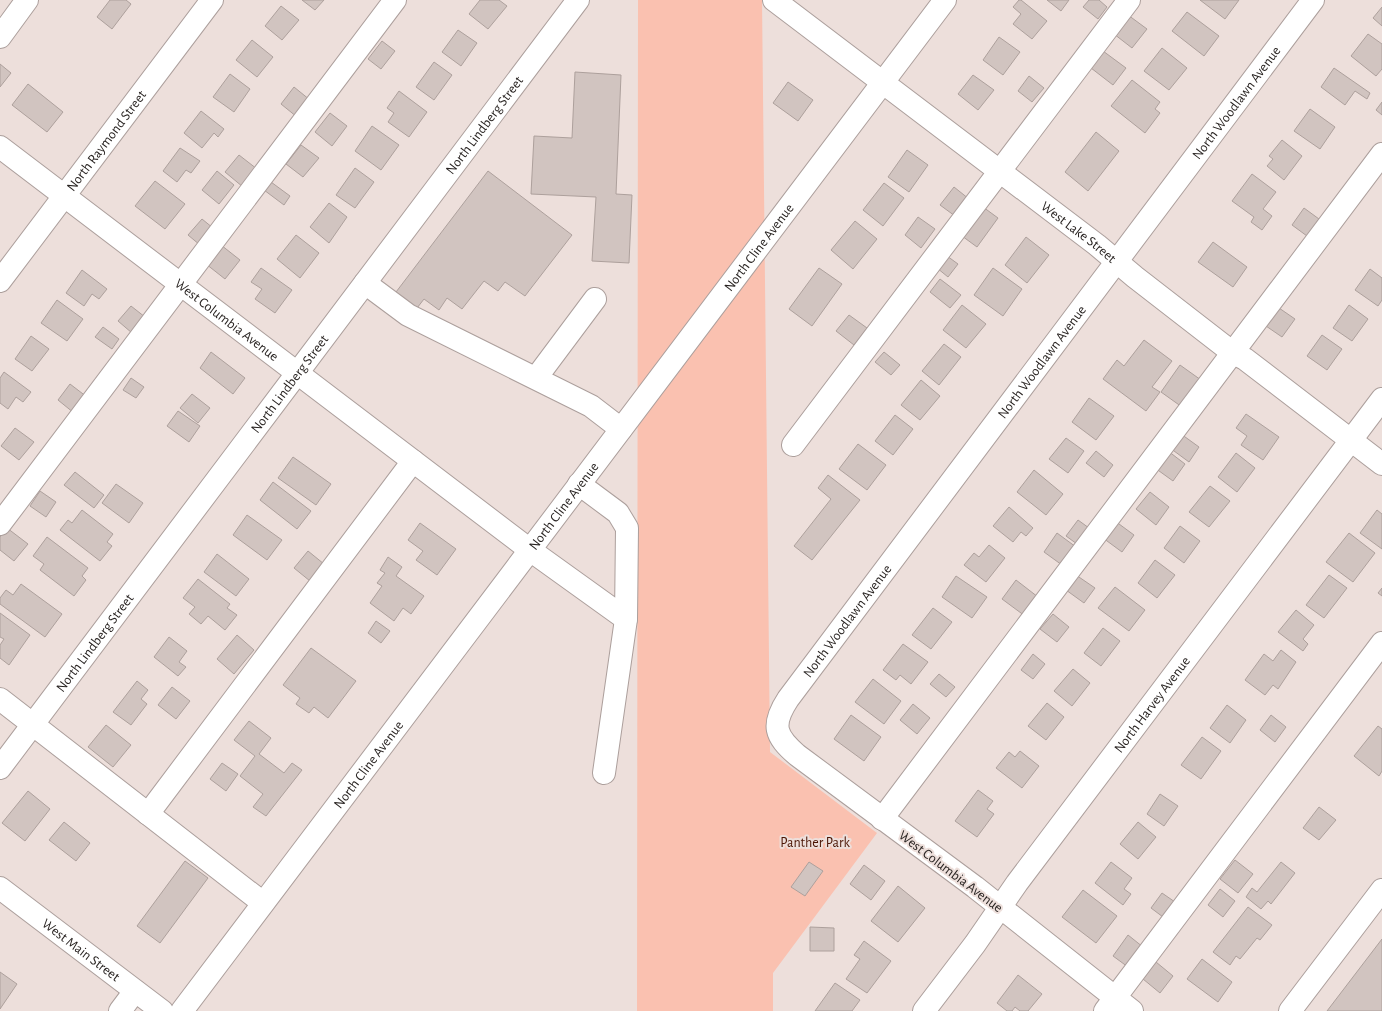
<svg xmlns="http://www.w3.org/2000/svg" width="1382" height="1011" viewBox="0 0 1382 1011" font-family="'Alegreya Sans',sans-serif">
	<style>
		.green { fill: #fac1b0 }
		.building { fill: #d1c4c0; stroke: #ada09c }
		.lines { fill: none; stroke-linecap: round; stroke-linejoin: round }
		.minor-casing { stroke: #ac9f9c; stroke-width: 24 }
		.minor { stroke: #fff; stroke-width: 22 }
		.labels { text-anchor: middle; stroke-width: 4; stroke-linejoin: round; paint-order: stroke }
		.street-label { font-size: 14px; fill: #292422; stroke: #eddfdb }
		.park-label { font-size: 14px; fill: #4b1504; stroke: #eddfdb }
	</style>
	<rect width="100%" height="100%" fill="#eddfdb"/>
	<polygon class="green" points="638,0 762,0 770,752 877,833 773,973 773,1011 637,1011"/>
	<g class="building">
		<polygon points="110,0 126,0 131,4 112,29 97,17"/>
		<polygon points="302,0 324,0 315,10"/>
		<polygon points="480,0 499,0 507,6 488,29 469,14"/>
		<polygon points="1019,0 1021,0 1047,21 1032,39 1013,24 1021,14 1013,7"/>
		<polygon points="1047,0 1069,0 1061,11"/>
		<polygon points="1089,0 1099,0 1107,7 1098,19 1083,7"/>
		<polygon points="1200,0 1239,0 1225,19"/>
		<polygon points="281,6 299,20 282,40 265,26"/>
		<polygon points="1382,7 1382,26 1373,18"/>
		<polygon points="1187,12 1219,36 1204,56 1172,31"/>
		<polygon points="1128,15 1147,29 1132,48 1114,34"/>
		<polygon points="458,30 477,43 461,66 442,52"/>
		<polygon points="1368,34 1382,44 1382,69 1376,76 1351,56"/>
		<polygon points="999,37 1020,52 1003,75 983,60"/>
		<polygon points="252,40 273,57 257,77 236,60"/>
		<polygon points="382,41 395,51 381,69 368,59"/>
		<polygon points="1162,48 1187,68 1169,90 1144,71"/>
		<polygon points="1103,51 1126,68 1113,85 1091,68"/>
		<polygon points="434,62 452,75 434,100 416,87"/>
		<polygon points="0,64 11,73 0,87"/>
		<polygon points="1334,68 1370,93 1367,99 1355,91 1345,105 1321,87"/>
		<polygon points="575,72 621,75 616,194 632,195 629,263 592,261 596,197 531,194 534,136 572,138"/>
		<polygon points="230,74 250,89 234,112 213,97"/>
		<polygon points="973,75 994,90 978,110 958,94"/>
		<polygon points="1029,76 1044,88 1032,102 1018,91"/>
		<polygon points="1132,80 1160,102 1155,109 1160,113 1145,133 1111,106"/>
		<polygon points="788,82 813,100 798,121 773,103"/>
		<polygon points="28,84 63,112 47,132 12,105"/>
		<polygon points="294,87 310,100 297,117 281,104"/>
		<polygon points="399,91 427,112 409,137 388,122 394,113 387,108"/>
		<polygon points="1382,102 1382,115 1376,110"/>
		<polygon points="1310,109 1335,127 1320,149 1294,131"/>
		<polygon points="201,111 224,129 218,137 214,133 202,148 184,133"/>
		<polygon points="330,113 347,126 332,146 315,132"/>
		<polygon points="372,126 399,145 381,170 355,151"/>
		<polygon points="1096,132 1119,151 1088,191 1065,172"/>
		<polygon points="1282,140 1302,156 1284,180 1267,166 1273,159 1269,156"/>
		<polygon points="301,145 319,158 303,177 286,164"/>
		<polygon points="180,148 200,161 191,173 186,170 177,182 163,171"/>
		<polygon points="907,150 928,165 909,192 888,177"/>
		<polygon points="239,155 257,169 243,187 225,172"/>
		<polygon points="355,168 374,182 355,208 336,195"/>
		<polygon points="217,171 234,185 219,204 202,190"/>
		<polygon points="488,171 572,235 525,296 505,282 498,291 484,281 462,309 447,298 439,310 424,299 414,312 393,296"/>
		<polygon points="1252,174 1276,192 1263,209 1272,216 1262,230 1251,222 1254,217 1232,201"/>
		<polygon points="155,181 185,204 165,229 135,206"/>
		<polygon points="271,182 290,196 284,205 264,190"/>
		<polygon points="884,183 904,198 883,226 863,210"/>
		<polygon points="954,187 969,199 955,216 940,205"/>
		<polygon points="329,203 347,217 329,243 310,227"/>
		<polygon points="983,207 998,218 977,247 962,236"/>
		<polygon points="1304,208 1319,219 1307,236 1292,225"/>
		<polygon points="918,217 935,229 921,248 905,235"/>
		<polygon points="202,219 213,228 200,245 188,235"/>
		<polygon points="855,221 877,239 853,269 831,250"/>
		<polygon points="296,235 319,253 300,278 277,259"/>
		<polygon points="1026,237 1049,255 1027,283 1005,265"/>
		<polygon points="1213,242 1247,267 1233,287 1198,262"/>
		<polygon points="221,245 240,260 225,279 206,264"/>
		<polygon points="947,256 958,264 948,277 937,268"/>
		<polygon points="261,268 292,290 275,313 255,299 262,289 251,282"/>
		<polygon points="819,268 842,284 812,326 789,309"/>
		<polygon points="993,268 1022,289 1003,316 974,295"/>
		<polygon points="1370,269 1382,278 1382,300 1378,306 1355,290"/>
		<polygon points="82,270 107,289 99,299 92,294 84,306 66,293"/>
		<polygon points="940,279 961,295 950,308 930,292"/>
		<polygon points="57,300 83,319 67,341 41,323"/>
		<polygon points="962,305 986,324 966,348 943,330"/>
		<polygon points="1349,305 1368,319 1352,341 1333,328"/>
		<polygon points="131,306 145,317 132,333 118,321"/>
		<polygon points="1279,308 1295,319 1282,337 1266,326"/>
		<polygon points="849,315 867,328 854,345 836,331"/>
		<polygon points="103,327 119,339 112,349 95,337"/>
		<polygon points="1322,335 1342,349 1327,370 1307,356"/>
		<polygon points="31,336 49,349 32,371 15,359"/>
		<polygon points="1144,340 1172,361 1152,387 1160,392 1146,411 1103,379 1117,360 1124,366"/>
		<polygon points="944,344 961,357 939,385 922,371"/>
		<polygon points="211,352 245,378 233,394 200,368"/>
		<polygon points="884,352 900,365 891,375 875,362"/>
		<polygon points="1180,365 1201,380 1182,407 1161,392"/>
		<polygon points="4,372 31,392 23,402 16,397 8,409 0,403 0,378"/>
		<polygon points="131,378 144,387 136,398 123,390"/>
		<polygon points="921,380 940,396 920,420 901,405"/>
		<polygon points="70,384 87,397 74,413 58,400"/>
		<polygon points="192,394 210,408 198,423 180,408"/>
		<polygon points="1089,398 1114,416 1096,440 1072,422"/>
		<polygon points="178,411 200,426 189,442 167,426"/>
		<polygon points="1246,414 1279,437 1263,460 1241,445 1247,436 1236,428"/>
		<polygon points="895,415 913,429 893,455 875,441"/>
		<polygon points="15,428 34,442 19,460 1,446"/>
		<polygon points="1181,434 1199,447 1189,462 1170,448"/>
		<polygon points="1066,438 1084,451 1068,473 1049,459"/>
		<polygon points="858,444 886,465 867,490 839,469"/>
		<polygon points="1096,451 1113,465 1104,477 1086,463"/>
		<polygon points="1168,451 1185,464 1173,481 1155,468"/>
		<polygon points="1236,453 1255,468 1237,492 1218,477"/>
		<polygon points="293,457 331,484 316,505 278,478"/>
		<polygon points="1034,470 1063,494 1046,515 1017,492"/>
		<polygon points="75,472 104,495 94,508 64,485"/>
		<polygon points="828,475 860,500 812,560 794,546 831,499 818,488"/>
		<polygon points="273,482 311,511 297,529 260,500"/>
		<polygon points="116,484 143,503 129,523 102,503"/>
		<polygon points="1210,486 1230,501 1209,527 1189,512"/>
		<polygon points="40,491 56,502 46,517 30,506"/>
		<polygon points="1150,492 1169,507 1156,525 1136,509"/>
		<polygon points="1009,507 1033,528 1026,536 1021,532 1013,542 993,526"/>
		<polygon points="82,510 113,534 107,542 112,546 100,561 60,530 68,520 72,523"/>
		<polygon points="1377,510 1382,514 1382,549 1360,533"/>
		<polygon points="247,515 282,540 267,560 233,535"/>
		<polygon points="1078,520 1089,528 1077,544 1066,536"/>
		<polygon points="1115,521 1134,535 1122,552 1103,538"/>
		<polygon points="420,523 456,549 437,575 416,560 423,551 408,540"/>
		<polygon points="1180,526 1200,541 1184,563 1164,548"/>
		<polygon points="7,528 28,544 14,561 0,550 0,537"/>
		<polygon points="1057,533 1076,547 1062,565 1044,552"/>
		<polygon points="1349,533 1375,553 1353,582 1326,562"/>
		<polygon points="47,537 88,568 82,576 86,580 74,596 40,570 44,564 33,556"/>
		<polygon points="989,545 1005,558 986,582 964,565 974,553 979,557"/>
		<polygon points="308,551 324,564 310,581 294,568"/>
		<polygon points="217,554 249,579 236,596 204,572"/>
		<polygon points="388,557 402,567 396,576 424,596 411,614 403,608 394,621 370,603 382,586 377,583 385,573 380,570"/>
		<polygon points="1155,560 1175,575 1157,598 1138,583"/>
		<polygon points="1076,575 1095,588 1084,603 1066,590"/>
		<polygon points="1329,575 1347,588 1324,618 1306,605"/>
		<polygon points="956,576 987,597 972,618 942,597"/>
		<polygon points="198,579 230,604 227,608 237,615 225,630 208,616 201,624 189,614 195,607 183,598"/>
		<polygon points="1016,580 1038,597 1025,616 1002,599"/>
		<polygon points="21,584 62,614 45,637 0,604 0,598 6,590 13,595"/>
		<polygon points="1115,587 1145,610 1129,631 1098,608"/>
		<polygon points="1382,588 1382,596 1378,593"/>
		<polygon points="933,608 952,622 931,649 912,635"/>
		<polygon points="1296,610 1314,625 1303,639 1308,644 1303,651 1278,632"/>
		<polygon points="0,613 30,635 9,665 0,658 0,645 4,639 0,637"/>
		<polygon points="1053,614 1069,627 1057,642 1040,629"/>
		<polygon points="376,621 390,631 381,643 368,633"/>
		<polygon points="1103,628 1120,641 1101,666 1084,653"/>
		<polygon points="237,635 254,650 234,674 217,659"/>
		<polygon points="169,637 187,651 179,662 186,667 178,676 154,657"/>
		<polygon points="903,644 928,662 911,684 900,675 896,680 883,670"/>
		<polygon points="311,648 356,681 328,718 314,707 309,713 296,704 300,698 283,685"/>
		<polygon points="1281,650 1296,662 1278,689 1273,685 1265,695 1245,680 1264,654 1273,661"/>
		<polygon points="1033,654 1045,664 1033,679 1021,670"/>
		<polygon points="1073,669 1090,683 1072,706 1054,691"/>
		<polygon points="939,674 955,687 946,697 930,684"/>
		<polygon points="873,679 901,701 884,724 855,702"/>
		<polygon points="137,681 148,690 141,699 147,704 131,725 113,712"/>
		<polygon points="172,687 190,701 176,719 158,705"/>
		<polygon points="1047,703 1064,717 1046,740 1028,726"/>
		<polygon points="913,704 930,718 917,734 900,720"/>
		<polygon points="1227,705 1246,720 1230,743 1210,728"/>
		<polygon points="851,715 881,737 864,761 834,739"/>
		<polygon points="1271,715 1286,727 1275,742 1260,730"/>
		<polygon points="249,721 271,738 259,754 284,773 292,763 302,770 266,816 253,807 263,794 240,776 255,756 234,740"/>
		<polygon points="106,725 131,745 113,767 88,747"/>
		<polygon points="1378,726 1382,729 1382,771 1379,776 1354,756"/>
		<polygon points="1202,737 1221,751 1201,779 1181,765"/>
		<polygon points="1020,751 1039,766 1022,788 996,768 1009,752 1015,757"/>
		<polygon points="222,763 238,774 226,791 210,779"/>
		<polygon points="978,790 993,801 987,809 994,814 977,837 955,821"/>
		<polygon points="28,791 50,809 25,841 2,823"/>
		<polygon points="1160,794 1178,806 1164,826 1147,814"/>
		<polygon points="1319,807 1336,820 1319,840 1303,828"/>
		<polygon points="64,822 90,843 76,861 49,840"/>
		<polygon points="1138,822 1156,837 1138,859 1120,844"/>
		<polygon points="1235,860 1253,874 1238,893 1220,879"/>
		<polygon points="185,861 208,878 160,943 137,926"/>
		<polygon points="809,862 823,871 805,896 791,887"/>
		<polygon points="1111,862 1132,878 1124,889 1131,894 1123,905 1095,883"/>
		<polygon points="1281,862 1295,873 1271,904 1268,901 1261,909 1246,897 1252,888 1257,892"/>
		<polygon points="864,865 885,881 871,900 850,884"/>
		<polygon points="898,886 925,908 898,942 871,921"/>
		<polygon points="1220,889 1235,901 1223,917 1208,905"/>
		<polygon points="1083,890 1117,916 1096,943 1062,917"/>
		<polygon points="1162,893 1175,902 1163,917 1151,908"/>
		<polygon points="1248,907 1272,925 1260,940 1257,938 1240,959 1236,956 1230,965 1213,952"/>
		<polygon points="810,927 834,928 834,951 810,951"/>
		<polygon points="1128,935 1143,947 1128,967 1113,956"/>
		<polygon points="1382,939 1382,1011 1327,1011"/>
		<polygon points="864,941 891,961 867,993 846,979 860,959 854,955"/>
		<polygon points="1202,959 1232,982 1218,1002 1187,979"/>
		<polygon points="1156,962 1173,976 1160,993 1143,979"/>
		<polygon points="0,972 17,984 0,1009"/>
		<polygon points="1018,975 1042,994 1028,1011 1020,1011 1015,1007 1012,1011 1007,1011 997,1003"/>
		<polygon points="835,983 860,1000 852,1011 815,1011"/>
	</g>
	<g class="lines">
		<g class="minor-casing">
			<g id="minor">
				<path id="s1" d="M 774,0 L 1097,245 L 1135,277 L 1233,353 L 1245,359 L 1382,464"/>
				<polyline points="0,37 27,0"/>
				<path id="s2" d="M 0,147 L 530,550 L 626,619 L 627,528 L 618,513 L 579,484"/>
				<path id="s3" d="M 0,281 L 212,0"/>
				<polyline points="365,283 408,315 591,406 621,429"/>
				<polyline points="536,378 595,299"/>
				<polyline points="793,445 1129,0"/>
				<polyline points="0,524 395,0"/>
				<polyline points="0,699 263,903"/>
				<path id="s4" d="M 0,768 L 578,0"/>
				<polyline points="604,773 626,619"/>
				<polyline points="148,814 413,461"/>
				<polyline points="882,819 1382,154"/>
				<path id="s5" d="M 0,888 L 162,1011"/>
				<polyline points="120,1011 135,991"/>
				<path id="s6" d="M 182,1011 L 945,0"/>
				<path id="s7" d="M 924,1011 L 975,944 L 1017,883 L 1382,399"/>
				<polyline points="1105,1011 1382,643"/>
				<path id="s8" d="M 1132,1011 L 975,887 L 797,755 C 775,736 771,725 788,699 L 1313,0"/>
				<polyline points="1290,1011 1382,890"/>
			</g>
		</g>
		<use href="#minor" class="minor"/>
	</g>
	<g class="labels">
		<g class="street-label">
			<text dy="5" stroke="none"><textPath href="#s8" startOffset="1233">North Woodlawn Avenue</textPath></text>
			<text dy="5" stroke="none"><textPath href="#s4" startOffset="805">North Lindberg Street</textPath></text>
			<text dy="5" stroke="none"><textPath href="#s3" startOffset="176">North Raymond Street</textPath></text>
			<text dy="5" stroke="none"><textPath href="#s1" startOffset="383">West Lake Street</textPath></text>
			<text dy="5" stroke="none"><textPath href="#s6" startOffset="957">North Cline Avenue</textPath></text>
			<text dy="5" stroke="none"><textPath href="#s2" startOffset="285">West Columbia Avenue</textPath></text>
			<text dy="5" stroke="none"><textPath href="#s8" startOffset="909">North Woodlawn Avenue</textPath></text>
			<text dy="5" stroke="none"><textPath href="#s4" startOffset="481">North Lindberg Street</textPath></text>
			<text dy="5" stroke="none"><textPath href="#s6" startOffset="633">North Cline Avenue</textPath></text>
			<text dy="5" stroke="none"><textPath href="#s8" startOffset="585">North Woodlawn Avenue</textPath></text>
			<text dy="5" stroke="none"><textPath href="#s4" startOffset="157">North Lindberg Street</textPath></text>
			<text dy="5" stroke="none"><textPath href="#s7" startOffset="382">North Harvey Avenue</textPath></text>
			<text dy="5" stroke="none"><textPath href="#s6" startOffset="309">North Cline Avenue</textPath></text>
			<text transform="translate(951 871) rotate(37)" y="5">West Columbia Avenue</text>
			<text dy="5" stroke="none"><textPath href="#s5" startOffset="102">West Main Street</textPath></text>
		</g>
		<g class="park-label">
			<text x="815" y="847">Panther Park</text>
		</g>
	</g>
</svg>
